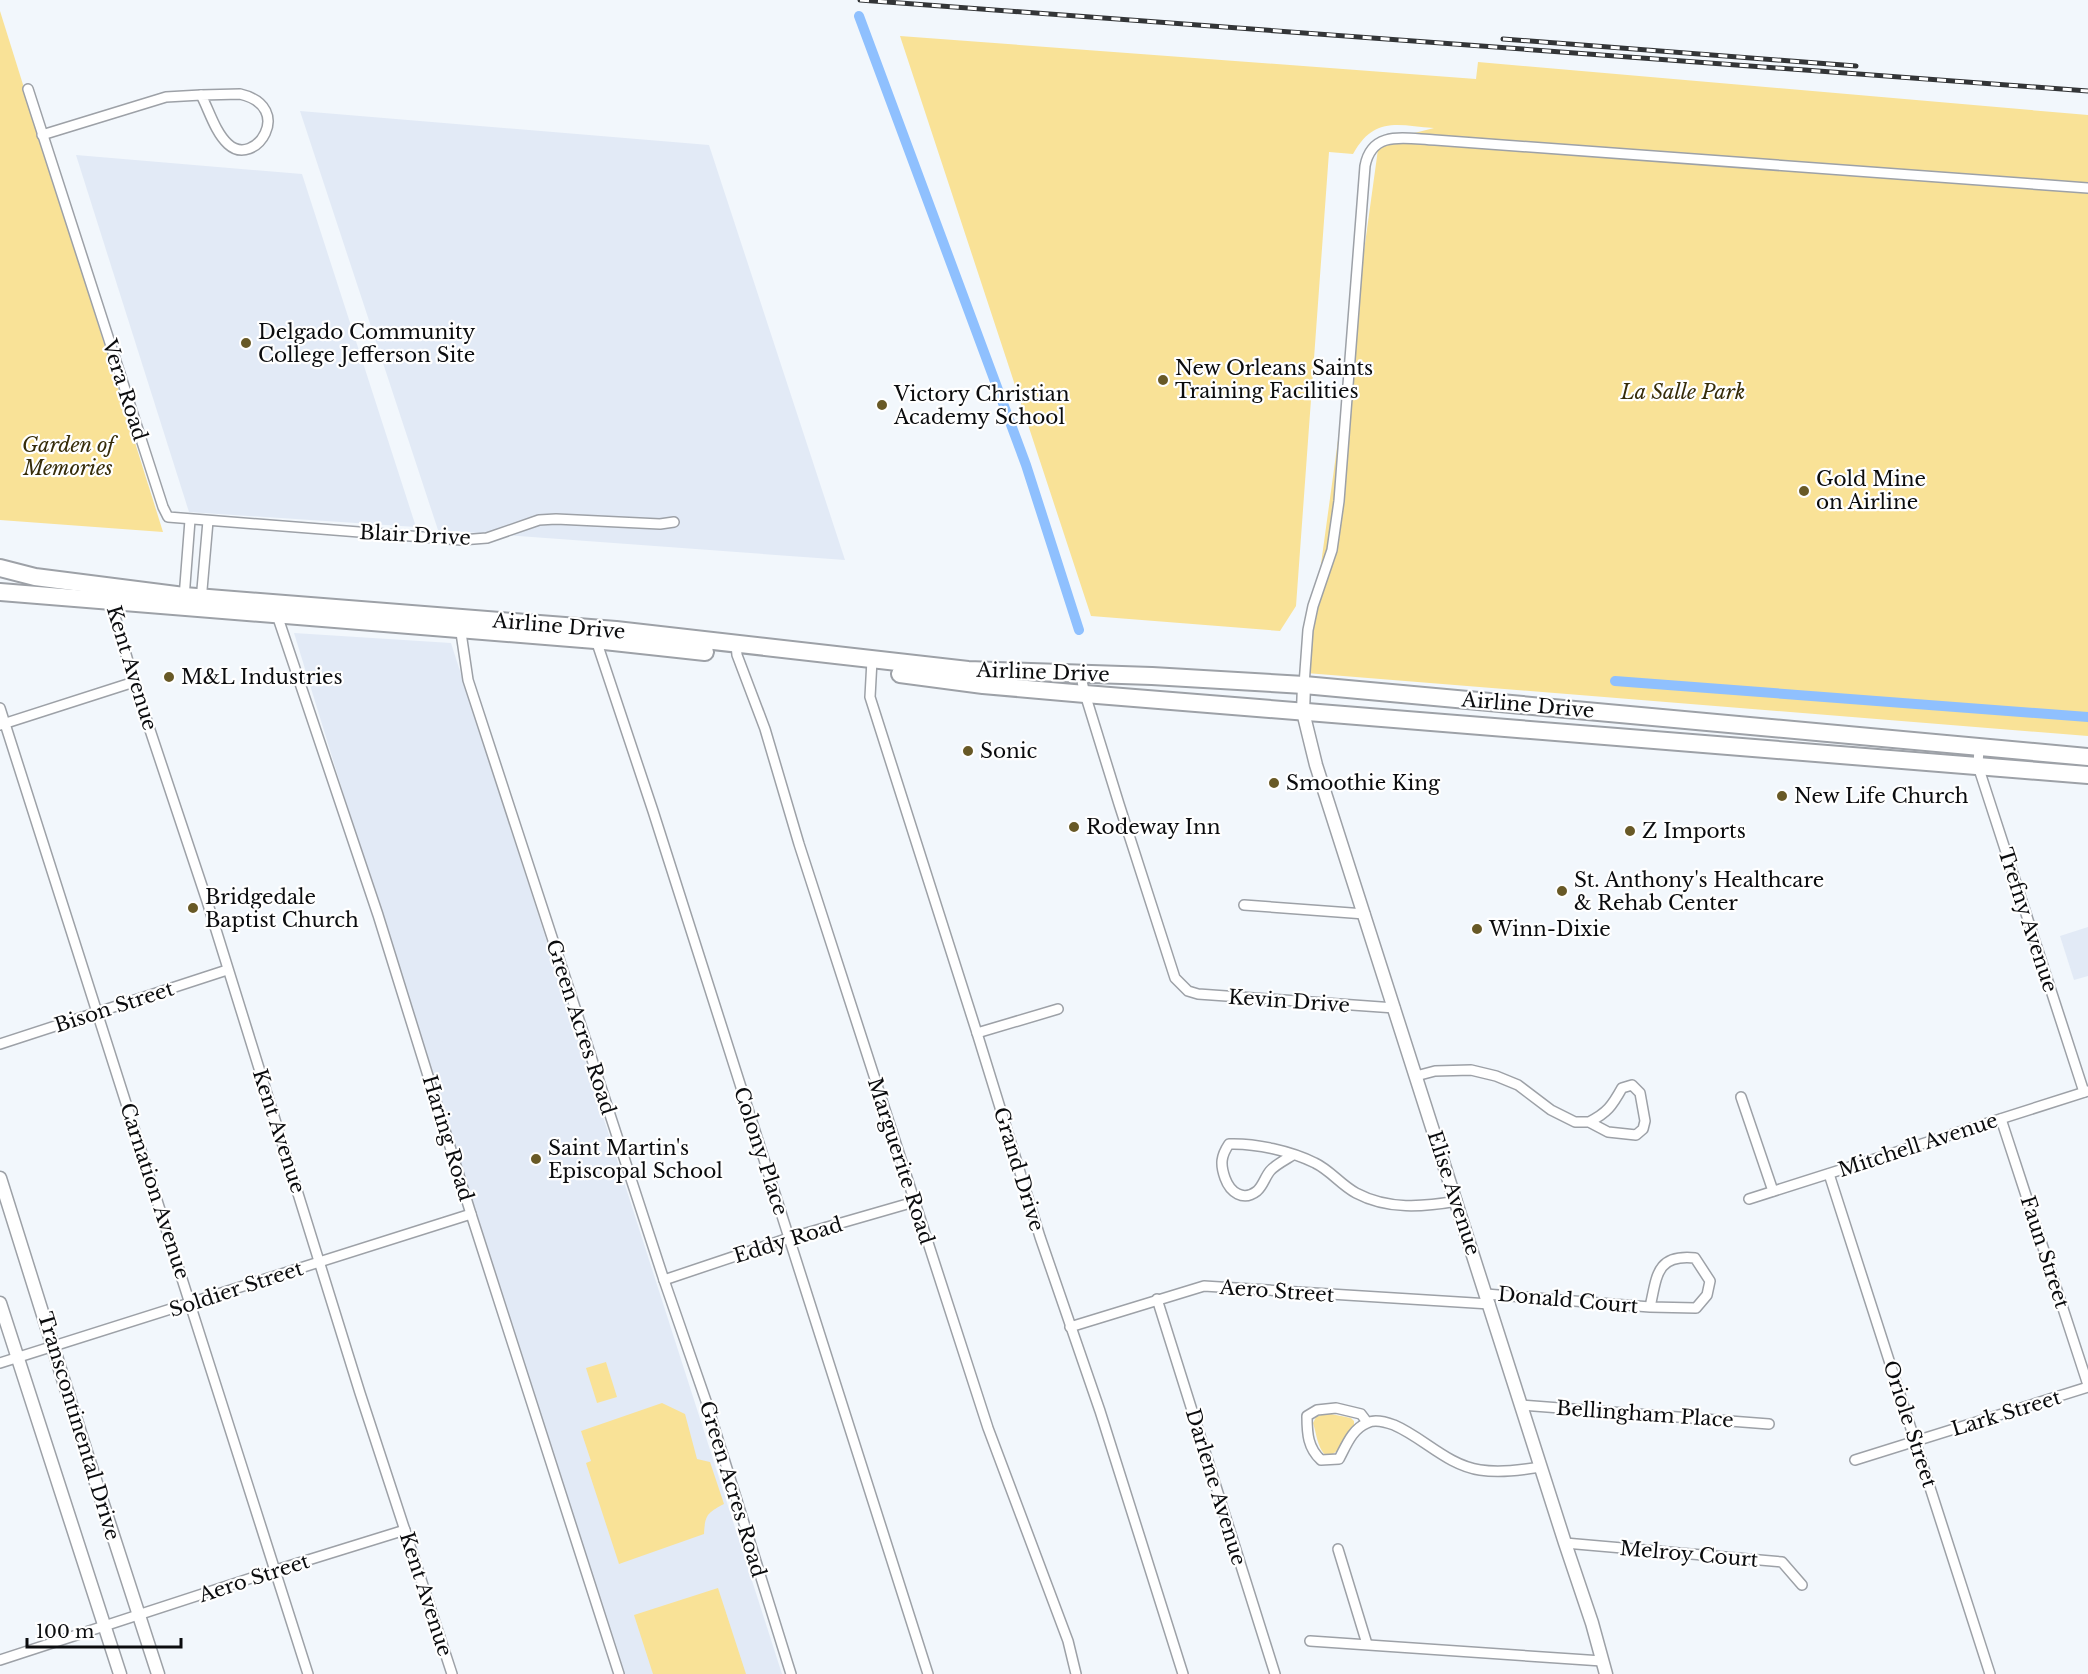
<svg xmlns="http://www.w3.org/2000/svg" width="2088" height="1674" viewBox="0 0 2088 1674" font-family="'Libre Baskerville',serif">
	<style>
		.built { fill: #e2eaf6 }
		.green { fill: #f9e297 }
		.lines { fill: none; stroke-linecap: round; stroke-linejoin: round }
		.canal { stroke: #8fc0fe; stroke-width: 10 }
		.street-casing { stroke: #9da1a7; stroke-width: 12 }
		.secondary-casing { stroke: #9da1a7; stroke-width: 15 }
		.highway-casing { stroke: #9da1a7; stroke-width: 20 }
		.street { stroke: #fff; stroke-width: 9 }
		.secondary { stroke: #fff; stroke-width: 12 }
		.highway { stroke: #fff; stroke-width: 16 }
		.rail-casing { stroke: #333537; stroke-width: 5 }
		.rail { stroke: #fff; stroke-width: 3; stroke-dasharray: 9; stroke-linecap: butt }
		.poi-dot { fill: #685926; stroke: #fff; stroke-width: 2 }
		.labels { text-anchor: middle; stroke-width: 4.5; stroke-linejoin: round; paint-order: stroke }
		.poi-label { font-size: 20px; fill: #0b0c0e; stroke: #fff; text-anchor: start }
		.street-label { font-size: 20px; fill: #0b0c0e; stroke: #fff }
		.park-label { font-size: 20px; font-style: italic; fill: #362c09; stroke: #fff }
	</style>
	<rect width="100%" height="100%" fill="#f2f7fc"/>
	<g class="built">
		<polygon points="300,111 709,145 845,560 438,530"/>
		<polygon points="76,155 302,174 416,527 189,512"/>
		<polygon points="294,633 451,643 782,1674 614,1674"/>
		<polygon points="2088,927 2088,976 2074,980 2060,936"/>
	</g>
	<g class="green">
		<polygon points="0,11 163,532 0,520"/>
		<path d="M 900,36 L 1476,79 L 1478,62 L 2088,115 L 2088,736 L 1306,673 L 1379,142 L 1434,128 C 1397,125 1374,116 1353,154 L 1329,152 L 1296,606 L 1280,631 L 1091,616 Z"/>
		<polygon points="606,1362 617,1397 597,1403 586,1368"/>
		<path d="M 662,1403 L 685,1414 L 697,1459 L 710,1462 L 724,1504 C 707,1513 705,1515 704,1534 L 619,1564 L 586,1463 L 591,1461 L 581,1431 Z"/>
		<path d="M 1326,1413 L 1351,1418 L 1354,1421 L 1354,1426 C 1349,1433 1332,1468 1322,1451 C 1317,1443 1316,1432 1313,1423 L 1316,1417 Z"/>
		<polygon points="718,1588 746,1674 653,1674 634,1615"/>
	</g>
	<g class="lines">
		<g class="canal">
			<polyline points="859,16 1026,465 1079,630"/>
			<polyline points="1615,681 2088,717"/>
		</g>
		<g class="street-casing">
			<g id="street">
				<polyline points="28,89 163,507 168,517 461,540 487,538 539,520 556,519 660,524 674,522"/>
				<path d="M 240,94 C 296,107 255,169 228,144 C 215,132 209,110 201,95 Z"/>
				<polyline points="42,135 166,97 201,95"/>
				<polyline points="184,598 190,520"/>
				<polyline points="110,599 134,682 207,901 360,1393 452,1674"/>
				<polyline points="201,601 208,521"/>
				<polyline points="276,612 378,915 471,1214 619,1674"/>
				<polyline points="460,626 468,680 664,1280 706,1401 791,1674"/>
				<polyline points="595,637 653,811 928,1674"/>
				<polyline points="736,644 737,655 765,729 799,844 988,1428 1068,1641 1076,1674"/>
				<polyline points="872,660 870,697 977,1033 1040,1237 1100,1411 1183,1674"/>
				<polyline points="1080,673 1085,694 1119,804 1175,978 1188,991 1198,994 1395,1008"/>
				<path d="M 1304,685 L 1308,630 L 1313,606 L 1332,550 L 1339,501 L 1365,166 C 1372,129 1406,139 1435,140 L 2088,188"/>
				<polyline points="0,708 308,1674"/>
				<polyline points="0,725 134,682"/>
				<polyline points="1979,747 1978,766 2084,1092"/>
				<polyline points="1244,905 1365,914"/>
				<polyline points="977,1033 1058,1009"/>
				<polyline points="0,1044 227,970"/>
				<path d="M 1416,1076 L 1435,1071 L 1471,1070 L 1496,1076 L 1518,1085 L 1551,1110 L 1575,1122 L 1589,1122 L 1608,1132 L 1636,1135 L 1643,1129 L 1645,1121 L 1640,1093 L 1632,1085 L 1622,1088 C 1612,1106 1607,1113 1589,1122"/>
				<polyline points="1741,1097 1773,1191"/>
				<polyline points="2001,1119 2088,1385"/>
				<path d="M 1293,1155 C 1285,1160 1275,1165 1270,1171 C 1265,1177 1263,1186 1257,1191 C 1243,1202 1230,1192 1225,1178 C 1220,1164 1221,1156 1229,1144 C 1255,1143 1291,1151 1315,1163 C 1330,1170 1341,1185 1356,1193 C 1388,1210 1423,1207 1457,1201"/>
				<polyline points="1829,1174 1990,1674"/>
				<polyline points="1749,1199 2088,1091"/>
				<polyline points="664,1280 789,1238 914,1202"/>
				<path d="M 1486,1294 L 1650,1307 L 1696,1308 L 1707,1295 L 1710,1281 L 1695,1258 C 1656,1254 1657,1276 1650,1307"/>
				<polyline points="1157,1299 1275,1674"/>
				<polyline points="1070,1327 1204,1286 1490,1304"/>
				<polyline points="0,1363 471,1214"/>
				<polyline points="1522,1405 1769,1424"/>
				<path d="M 1367,1422 L 1361,1414 L 1336,1408 L 1317,1410 L 1307,1416 C 1307,1434 1308,1448 1321,1460 L 1339,1459 C 1346,1446 1352,1429 1367,1423 C 1374,1419 1386,1422 1394,1425 C 1424,1438 1447,1465 1480,1470 C 1500,1473 1521,1470 1541,1467"/>
				<polyline points="1855,1460 2088,1387"/>
				<polyline points="1565,1543 1782,1562 1802,1585"/>
				<polyline points="1338,1549 1367,1644"/>
				<polyline points="1310,1641 1602,1661"/>
				<polyline points="0,1660 276,1570 405,1530"/>
			</g>
		</g>
		<g class="secondary-casing">
			<g id="secondary">
				<polyline points="1304,685 1303,712 1316,765 1565,1543 1592,1623 1606,1674"/>
				<polyline points="0,1178 86,1452 158,1674"/>
				<polyline points="0,1303 120,1674"/>
			</g>
		</g>
		<g class="highway-casing">
			<g id="highway">
				<polyline points="0,568 35,577 184,596 616,630 968,670 1152,676 1304,685 2088,757"/>
				<polyline points="0,592 595,640 705,652"/>
				<polyline points="900,674 983,685 1085,694 2088,775"/>
			</g>
		</g>
		<use href="#street" class="street"/>
		<use href="#secondary" class="secondary"/>
		<use href="#highway" class="highway"/>
		<g class="rail-casing">
			<g id="rail">
				<polyline points="860,0 2088,91"/>
				<polyline points="1503,39 1856,66"/>
			</g>
		</g>
		<use href="#rail" class="rail"/>
	</g>
	<g class="poi-dot">
		<circle cx="246" cy="343" r="6"/>
		<circle cx="1163" cy="380" r="6"/>
		<circle cx="882" cy="405" r="6"/>
		<circle cx="1804" cy="491" r="6"/>
		<circle cx="169" cy="677" r="6"/>
		<circle cx="968" cy="751" r="6"/>
		<circle cx="1274" cy="783" r="6"/>
		<circle cx="1782" cy="796" r="6"/>
		<circle cx="1074" cy="827" r="6"/>
		<circle cx="1630" cy="831" r="6"/>
		<circle cx="1562" cy="891" r="6"/>
		<circle cx="193" cy="908" r="6"/>
		<circle cx="1477" cy="929" r="6"/>
		<circle cx="536" cy="1159" r="6"/>
	</g>
	<g class="labels">
		<g class="poi-label">
			<text x="258" y="339">Delgado Community<tspan x="258" dy="23">College Jefferson Site</tspan></text>
			<text x="1175" y="375">New Orleans Saints<tspan x="1175" dy="23">Training Facilities</tspan></text>
			<text x="894" y="401">Victory Christian<tspan x="894" dy="23">Academy School</tspan></text>
			<text x="1816" y="486">Gold Mine<tspan x="1816" dy="23">on Airline</tspan></text>
			<text x="181" y="684">M&amp;L Industries</text>
			<text x="980" y="758">Sonic</text>
			<text x="1286" y="790">Smoothie King</text>
			<text x="1794" y="803">New Life Church</text>
			<text x="1086" y="834">Rodeway Inn</text>
			<text x="1642" y="838">Z Imports</text>
			<text x="1574" y="887">St. Anthony's Healthcare<tspan x="1574" dy="23">&amp; Rehab Center</tspan></text>
			<text x="205" y="904">Bridgedale<tspan x="205" dy="23">Baptist Church</tspan></text>
			<text x="1489" y="936">Winn-Dixie</text>
			<text x="548" y="1155">Saint Martin's<tspan x="548" dy="23">Episcopal School</tspan></text>
		</g>
		<g class="street-label">
			<text transform="translate(125 390) rotate(72)" y="7">Vera Road</text>
			<text transform="translate(415 535) rotate(3)" y="7">Blair Drive</text>
			<text transform="translate(559 626) rotate(5)" y="7">Airline Drive</text>
			<text transform="translate(132 668) rotate(73)" y="7">Kent Avenue</text>
			<text transform="translate(1043 672) rotate(2)" y="7">Airline Drive</text>
			<text transform="translate(1528 705) rotate(5)" y="7">Airline Drive</text>
			<text transform="translate(2028 920) rotate(72)" y="7">Trefny Avenue</text>
			<text transform="translate(1289 1001) rotate(4)" y="7">Kevin Drive</text>
			<text transform="translate(114 1007) rotate(-18)" y="7">Bison Street</text>
			<text transform="translate(581 1027) rotate(72)" y="7">Green Acres Road</text>
			<text transform="translate(279 1131) rotate(72)" y="7">Kent Avenue</text>
			<text transform="translate(448 1138) rotate(73)" y="7">Haring Road</text>
			<text transform="translate(1918 1145) rotate(-18)" y="7">Mitchell Avenue</text>
			<text transform="translate(761 1151) rotate(72)" y="7">Colony Place</text>
			<text transform="translate(901 1161) rotate(72)" y="7">Marguerite Road</text>
			<text transform="translate(1019 1169) rotate(73)" y="7">Grand Drive</text>
			<text transform="translate(155 1191) rotate(72)" y="7">Carnation Avenue</text>
			<text transform="translate(1454 1193) rotate(72)" y="7">Elise Avenue</text>
			<text transform="translate(788 1240) rotate(-17)" y="7">Eddy Road</text>
			<text transform="translate(2045 1252) rotate(72)" y="7">Faun Street</text>
			<text transform="translate(236 1289) rotate(-18)" y="7">Soldier Street</text>
			<text transform="translate(1277 1291) rotate(4)" y="7">Aero Street</text>
			<text transform="translate(1568 1300) rotate(5)" y="7">Donald Court</text>
			<text transform="translate(2006 1413) rotate(-17)" y="7">Lark Street</text>
			<text transform="translate(1645 1414) rotate(4)" y="7">Bellingham Place</text>
			<text transform="translate(1910 1424) rotate(72)" y="7">Oriole Street</text>
			<text transform="translate(79 1426) rotate(73)" y="7">Transcontinental Drive</text>
			<text transform="translate(1216 1487) rotate(73)" y="7">Darlene Avenue</text>
			<text transform="translate(733 1489) rotate(73)" y="7">Green Acres Road</text>
			<text transform="translate(1689 1554) rotate(5)" y="7">Melroy Court</text>
			<text transform="translate(254 1578) rotate(-18)" y="7">Aero Street</text>
			<text transform="translate(426 1594) rotate(72)" y="7">Kent Avenue</text>
		</g>
		<g class="park-label">
			<text x="1683" y="399">La Salle Park</text>
			<text x="68" y="452">Garden of<tspan x="68" dy="23">Memories</tspan></text>
		</g>
	</g>
	<path d="M27 1638v9h154v-9" fill="none" stroke="#0b0c0e" stroke-width="3"/>
	<text x="36" y="1638" font-size="18" fill="#0b0c0e" stroke="#ffffff" stroke-width="4.5" paint-order="stroke">100 m</text>
</svg>
